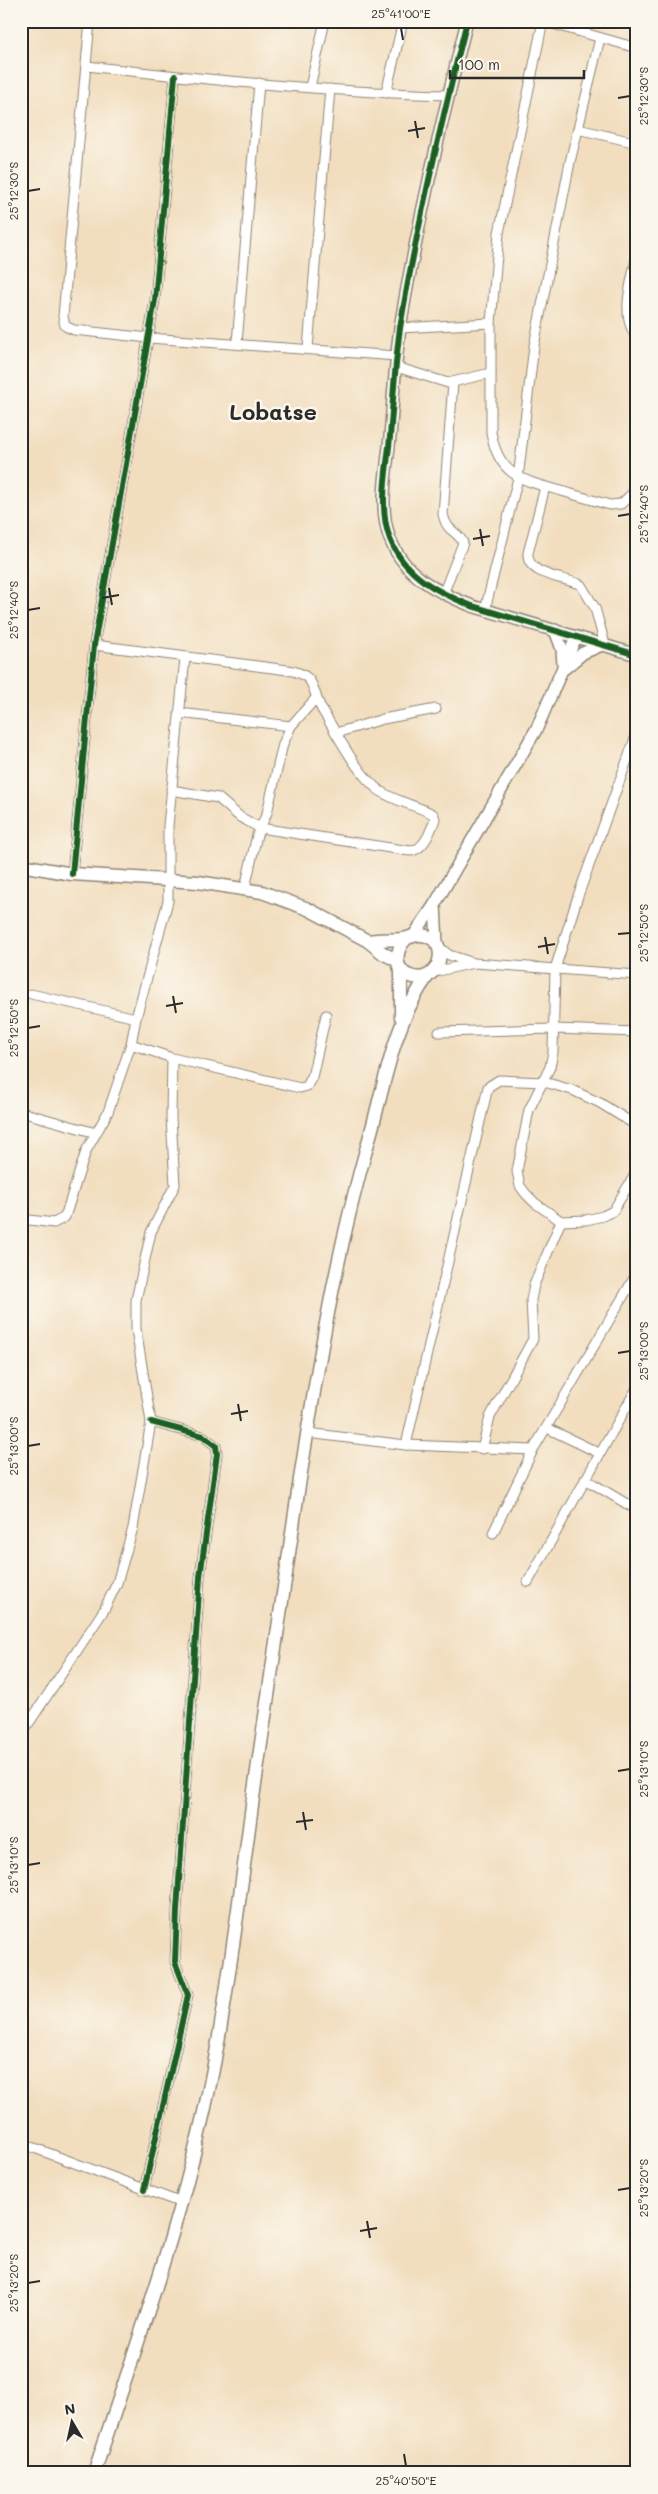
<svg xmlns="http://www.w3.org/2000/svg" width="658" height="2494" viewBox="0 0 658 2494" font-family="Mali,sans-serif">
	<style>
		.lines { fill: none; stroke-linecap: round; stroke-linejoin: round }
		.minor-casing { stroke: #8e8475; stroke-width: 11 }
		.tertiary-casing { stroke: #8e8475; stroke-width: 14 }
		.secondary-casing { stroke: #8e8475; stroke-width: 15 }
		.minor { stroke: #fff; stroke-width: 9 }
		.tertiary { stroke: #fff; stroke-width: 11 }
		.secondary { stroke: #fff; stroke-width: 12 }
		.cycleway-casing { stroke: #fbf7ec; stroke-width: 9 }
		.cycleway { stroke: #1b5e20; stroke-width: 6 }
		.ticks { fill: none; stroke: #2b2b2b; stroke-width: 2 }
		.labels { text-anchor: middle; stroke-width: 5; stroke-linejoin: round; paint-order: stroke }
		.district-label { font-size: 22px; font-weight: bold; fill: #2b2b2b; stroke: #fbf7ec }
		.neatline { fill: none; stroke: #2b2b2b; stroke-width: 2 }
		.ticks-label { font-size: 12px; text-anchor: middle; fill: #2b2b2b }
	</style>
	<rect width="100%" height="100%" fill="#fbf7ec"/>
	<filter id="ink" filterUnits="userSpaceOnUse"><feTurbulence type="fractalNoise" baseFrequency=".02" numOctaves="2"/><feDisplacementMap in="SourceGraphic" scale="10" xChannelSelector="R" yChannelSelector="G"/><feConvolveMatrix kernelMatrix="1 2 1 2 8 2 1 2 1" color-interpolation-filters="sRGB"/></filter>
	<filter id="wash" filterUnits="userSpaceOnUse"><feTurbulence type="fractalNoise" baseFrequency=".0096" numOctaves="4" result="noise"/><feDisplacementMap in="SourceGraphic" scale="20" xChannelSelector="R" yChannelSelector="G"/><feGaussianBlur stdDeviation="1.12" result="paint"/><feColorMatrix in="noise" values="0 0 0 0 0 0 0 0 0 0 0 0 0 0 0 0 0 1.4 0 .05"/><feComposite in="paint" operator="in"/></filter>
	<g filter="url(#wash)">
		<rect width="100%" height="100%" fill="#f2debf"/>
	</g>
	<g filter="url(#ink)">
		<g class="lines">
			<g class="minor-casing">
				<g id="minor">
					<polyline points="90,21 63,316 65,326 74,330 149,338 397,356"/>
					<polyline points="542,21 637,48"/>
					<path d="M 543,21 L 499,233 L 491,323 L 491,432 C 498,474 520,480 558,490 C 575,495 592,500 610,505 L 621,504 L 637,489"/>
					<path d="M 87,66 C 207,80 328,92 448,95"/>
					<polyline points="310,87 325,21"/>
					<polyline points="386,93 403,21"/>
					<polyline points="578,129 637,143"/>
					<path d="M 637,255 C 632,281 619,315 637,338"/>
					<polyline points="400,328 491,323"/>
					<polyline points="237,343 259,83"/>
					<polyline points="308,348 330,89"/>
					<polyline points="396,367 448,383 491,373"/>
					<path d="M 545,487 L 528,553 C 526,576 565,577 581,585 L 595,608 L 605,645"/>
					<path d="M 443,594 L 463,543 C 458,530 447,534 443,514 L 453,383"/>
					<polyline points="485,610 518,478 534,346 570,162 600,38"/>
					<path d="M 94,645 L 288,670 C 320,676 309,690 324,713 C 338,736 358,775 380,791 C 396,802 416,805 433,814 L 435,819 C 431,830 424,851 410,851 L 260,828 L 240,817 L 218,798 L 171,790"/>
					<polyline points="179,713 291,726"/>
					<polyline points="336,733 383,719 436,709"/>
					<polyline points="637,733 578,896 555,969 553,1052 550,1067 529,1110 517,1171 520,1186 526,1194 535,1203 561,1221 586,1220 603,1216 613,1211 637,1171"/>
					<polyline points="72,874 94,645 155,300 175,76"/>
					<polyline points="245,888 257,835 267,813 283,744 291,726 316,698"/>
					<polyline points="439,947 449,955 474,963 637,975"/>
					<polyline points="434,972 474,963"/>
					<polyline points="31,994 136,1018"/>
					<polyline points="439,1032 555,1029 637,1032"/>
					<polyline points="131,1044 172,1058 300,1088 307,1086 312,1077 326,1015"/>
					<polyline points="21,1112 96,1133"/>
					<polyline points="21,1219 54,1223 65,1217 86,1151 108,1112 131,1044 136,1018 168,901 168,826 185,658"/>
					<polyline points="547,1428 599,1453"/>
					<polyline points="307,1433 406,1445 533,1450 637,1273"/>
					<polyline points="406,1445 488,1087 499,1080 544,1082 572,1090 600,1103 637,1126"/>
					<polyline points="482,1449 490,1417 533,1339 531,1300 534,1285 561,1221"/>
					<polyline points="585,1479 637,1510"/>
					<polyline points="493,1533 533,1450"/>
					<polyline points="528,1582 637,1388"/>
					<polyline points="21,1735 104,1610 117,1583 133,1528 151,1422 136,1329 136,1300 151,1232 175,1185 171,1118 172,1058"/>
					<polyline points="21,2143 179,2202"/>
					<polyline points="144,2190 188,1995 175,1962 177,1910 200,1577 217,1454 216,1446 203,1436 151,1422"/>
				</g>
			</g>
			<g class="tertiary-casing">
				<g id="tertiary">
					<path d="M 467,21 C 441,123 417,225 400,328 C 395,364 393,401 390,437 C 387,470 378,508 390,539 C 405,576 437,592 472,606 L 637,655"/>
					<polyline points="555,630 562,649 563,664"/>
					<polyline points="565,668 583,653 602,645"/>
					<polyline points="435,904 437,944"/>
					<polyline points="414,935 435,904 537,728 576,637"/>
				</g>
			</g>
			<g class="secondary-casing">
				<g id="secondary">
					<polyline points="21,865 72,874 198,882 262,892 308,909 368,941 384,954 397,960"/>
					<path d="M 368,941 C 380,939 392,940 403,939 C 410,938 415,934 422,935 C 453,939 440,987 410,976 C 393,970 395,950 406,939"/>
					<polyline points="401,969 401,1017"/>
					<path d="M 94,2473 C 141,2333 193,2188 218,2042 C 232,1961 242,1879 253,1798 C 268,1695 283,1593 298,1492 C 316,1375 335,1257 368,1143 C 384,1088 393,1024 427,977"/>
				</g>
			</g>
			<use href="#minor" class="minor"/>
			<use href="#tertiary" class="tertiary"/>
			<use href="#secondary" class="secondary"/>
			<g class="cycleway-casing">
				<g id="cycleway">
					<path d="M 467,21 C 441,123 417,225 400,328 C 395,364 393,401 390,437 C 387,470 378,508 390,539 C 405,576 437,592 472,606 L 637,655"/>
					<polyline points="72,874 94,645 155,300 175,76"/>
					<polyline points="144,2190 188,1995 175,1962 177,1910 200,1577 217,1454 216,1446 203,1436 151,1422"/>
				</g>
			</g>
			<use href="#cycleway" class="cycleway"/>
		</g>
	</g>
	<path class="ticks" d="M 401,28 L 403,40M 618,98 L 630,96M 415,121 L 418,138M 408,131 L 425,128M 28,191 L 40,189M 618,516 L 630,514M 480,529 L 483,546M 473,539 L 490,536M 109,588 L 112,605M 102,598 L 119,595M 28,610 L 40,608M 618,934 L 630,933M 545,937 L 548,954M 538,947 L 555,944M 173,996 L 176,1013M 166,1006 L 183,1003M 28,1028 L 40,1026M 618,1353 L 630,1351M 238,1404 L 241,1421M 231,1414 L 248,1411M 28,1446 L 40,1444M 618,1771 L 630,1769M 303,1812 L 306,1830M 296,1822 L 313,1820M 28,1865 L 40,1863M 618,2190 L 630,2188M 367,2221 L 370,2238M 360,2231 L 377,2228M 28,2283 L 40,2281M 404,2454 L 406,2466"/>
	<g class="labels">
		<g class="district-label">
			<text x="273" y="420">Lobatse</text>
		</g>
	</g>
	<rect width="658" height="2494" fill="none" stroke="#fbf7ec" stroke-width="55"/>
	<g transform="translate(72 2422) rotate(351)" stroke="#fbf7ec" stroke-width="4" paint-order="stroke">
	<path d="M0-4L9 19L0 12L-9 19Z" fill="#2b2b2b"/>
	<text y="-8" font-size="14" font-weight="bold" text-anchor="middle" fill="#2b2b2b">N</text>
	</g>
	<path d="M450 70v8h134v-8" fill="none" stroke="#2b2b2b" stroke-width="2.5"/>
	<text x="458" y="70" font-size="15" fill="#2b2b2b" stroke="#fbf7ec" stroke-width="4" paint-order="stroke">100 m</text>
	<rect x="28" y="28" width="602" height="2438" class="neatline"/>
	<g class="ticks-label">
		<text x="401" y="18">25°41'00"E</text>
		<text transform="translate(644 96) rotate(-90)" y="4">25°12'30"S</text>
		<text transform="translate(14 191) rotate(-90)" y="4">25°12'30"S</text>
		<text transform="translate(644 514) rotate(-90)" y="4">25°12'40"S</text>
		<text transform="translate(14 610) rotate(-90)" y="4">25°12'40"S</text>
		<text transform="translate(644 933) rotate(-90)" y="4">25°12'50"S</text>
		<text transform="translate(14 1028) rotate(-90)" y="4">25°12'50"S</text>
		<text transform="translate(644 1351) rotate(-90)" y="4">25°13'00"S</text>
		<text transform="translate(14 1446) rotate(-90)" y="4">25°13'00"S</text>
		<text transform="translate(644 1769) rotate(-90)" y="4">25°13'10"S</text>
		<text transform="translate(14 1865) rotate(-90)" y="4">25°13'10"S</text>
		<text transform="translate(644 2188) rotate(-90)" y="4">25°13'20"S</text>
		<text transform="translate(14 2283) rotate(-90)" y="4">25°13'20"S</text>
		<text x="406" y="2485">25°40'50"E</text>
	</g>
</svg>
